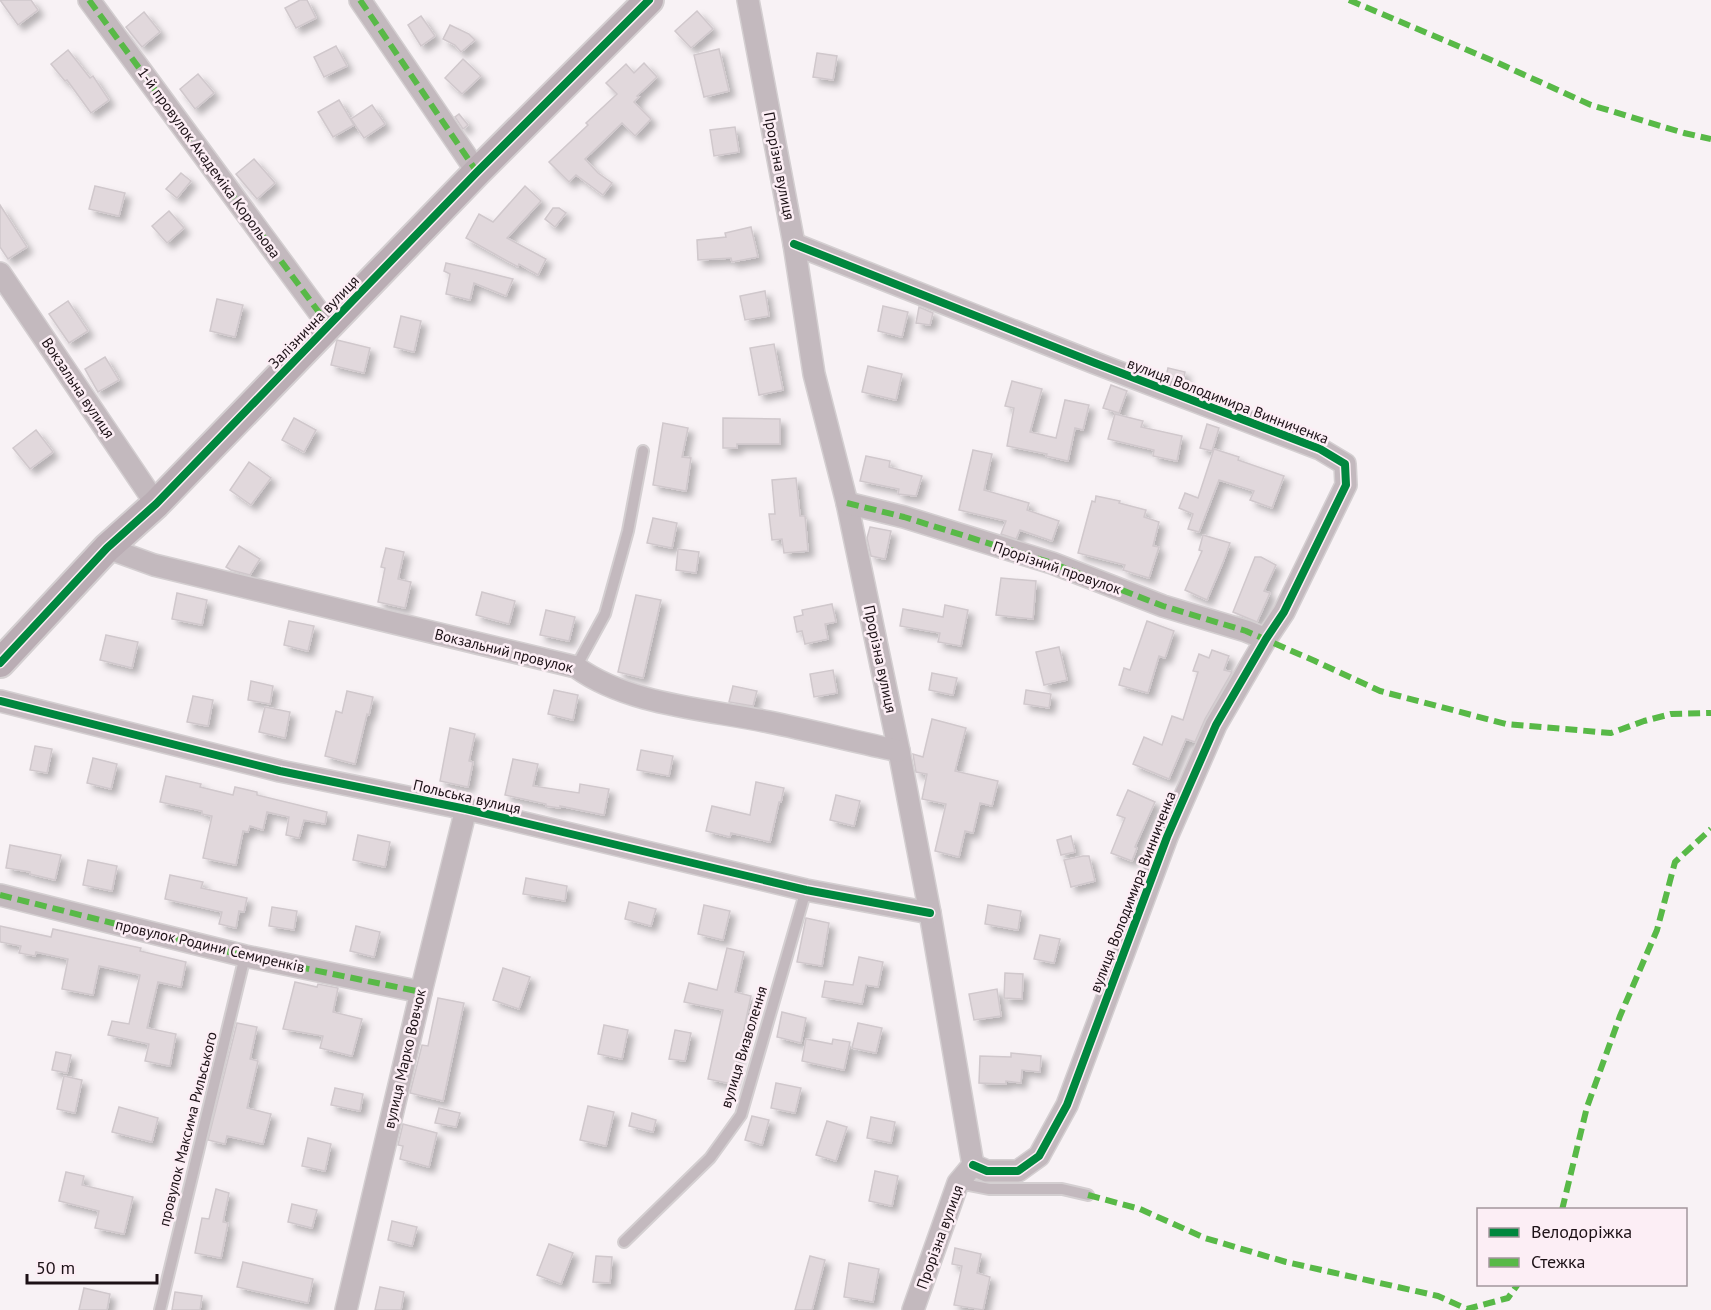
<svg xmlns="http://www.w3.org/2000/svg" width="1711" height="1310" viewBox="0 0 1711 1310" font-family="'PT Sans',sans-serif">
	<style>
		.building { fill: #e1d8dc; stroke: #d0c8cc; stroke-width: 1.5; filter: url(#shadow) }
		.lines { fill: none; stroke-linecap: round; stroke-linejoin: round }
		.lane-casing { stroke: #d4cfd1; stroke-width: 14 }
		.street-casing { stroke: #d4cfd1; stroke-width: 24 }
		.secondary-casing { stroke: #d4cfd1; stroke-width: 32 }
		.lane { stroke: #c3b9be; stroke-width: 10 }
		.street { stroke: #c3b9be; stroke-width: 21 }
		.secondary { stroke: #baadb4; stroke-width: 28 }
		.quiet { stroke: #58b947; stroke-width: 6; stroke-dasharray: 12 6; stroke-linecap: butt }
		.cycleway-casing { stroke: #fceef5; stroke-width: 11 }
		.cycleway { stroke: #00873e; stroke-width: 8 }
		.labels { text-anchor: middle; stroke-width: 5; stroke-linejoin: round; paint-order: stroke }
		.street-label { font-size: 15px; fill: #1c1116; stroke: #fceef5 }
	</style>
	<defs>
		<filter id="shadow"><feDropShadow dx="5.5" dy="5.5" stdDeviation="3" flood-color="#0004"/></filter>
	</defs>
	<rect width="100%" height="100%" fill="#f8f2f5"/>
	<g class="building">
		<polygon points="0,0 31,0 38,10 18,25"/>
		<polygon points="300,0 307,0 316,18 296,28 285,8"/>
		<polygon points="697,11 713,29 691,48 675,31"/>
		<polygon points="144,12 160,32 142,47 126,27"/>
		<polygon points="421,16 435,36 421,46 408,25"/>
		<polygon points="450,25 469,34 475,40 461,52 455,45 443,39"/>
		<polygon points="336,46 347,66 324,77 314,57"/>
		<polygon points="719,49 729,91 704,97 694,55"/>
		<polygon points="68,50 90,78 93,76 109,100 91,113 67,80 65,81 51,64"/>
		<polygon points="817,53 837,56 833,80 813,77"/>
		<polygon points="463,59 481,76 462,94 445,78"/>
		<polygon points="644,63 657,77 637,96 639,97 634,102 651,119 635,136 622,123 585,159 598,173 612,183 603,195 576,175 569,182 549,162 588,125 586,123 617,94 606,83 626,64 634,73"/>
		<polygon points="198,74 214,93 195,109 180,89"/>
		<polygon points="339,100 354,125 333,137 318,112"/>
		<polygon points="372,105 385,124 364,138 351,119"/>
		<polygon points="459,114 468,125 463,129 455,117"/>
		<polygon points="735,127 739,152 714,156 710,130"/>
		<polygon points="254,159 275,183 257,199 236,174"/>
		<polygon points="181,173 191,181 177,198 166,189"/>
		<polygon points="95,186 125,193 119,216 89,209"/>
		<polygon points="525,186 541,201 507,238 546,259 538,275 519,264 518,267 466,238 479,214 493,222"/>
		<polygon points="0,205 27,247 8,259 0,247"/>
		<polygon points="553,208 559,208 566,213 555,227 545,219"/>
		<polygon points="169,211 184,228 167,243 152,226"/>
		<polygon points="751,227 758,257 732,262 731,258 698,260 697,240 726,237 725,233"/>
		<polygon points="446,263 477,270 513,279 506,296 474,283 470,300 446,294 450,274 444,271"/>
		<polygon points="765,291 769,316 745,320 740,296"/>
		<polygon points="217,299 243,305 235,337 210,331"/>
		<polygon points="68,301 88,331 69,343 49,314"/>
		<polygon points="883,306 908,312 902,337 878,331"/>
		<polygon points="919,307 933,313 930,325 916,323"/>
		<polygon points="401,316 421,321 414,352 394,347"/>
		<polygon points="337,340 370,348 364,373 331,365"/>
		<polygon points="774,344 783,390 759,395 750,348"/>
		<polygon points="105,357 119,380 98,392 85,369"/>
		<polygon points="868,366 902,374 896,400 862,392"/>
		<polygon points="1168,368 1185,372 1183,383 1166,377"/>
		<polygon points="1012,381 1042,389 1030,432 1056,438 1065,400 1089,405 1083,430 1075,428 1068,461 1046,456 1047,454 1007,446 1014,408 1005,406"/>
		<polygon points="1111,385 1127,391 1119,413 1103,408"/>
		<polygon points="1115,414 1143,421 1141,427 1182,436 1177,461 1153,456 1154,450 1108,439"/>
		<polygon points="294,418 316,430 304,452 282,440"/>
		<polygon points="723,418 780,419 780,444 737,444 737,448 723,448"/>
		<polygon points="663,423 688,428 682,457 691,458 686,491 653,485"/>
		<polygon points="1207,424 1219,428 1212,451 1200,448"/>
		<polygon points="36,430 53,452 30,469 13,448"/>
		<polygon points="1214,449 1239,457 1238,460 1284,476 1272,508 1250,500 1254,491 1219,480 1199,532 1188,529 1193,514 1179,508 1185,493 1198,498"/>
		<polygon points="973,450 992,454 984,490 1029,503 1027,510 1059,521 1052,541 1020,530 1016,539 1001,534 1006,521 959,510"/>
		<polygon points="866,456 890,461 889,467 922,476 916,496 898,494 899,489 860,481"/>
		<polygon points="249,462 271,478 251,505 230,490"/>
		<polygon points="796,478 800,516 805,516 808,551 784,553 782,539 772,540 769,514 775,514 772,480"/>
		<polygon points="1096,496 1120,501 1119,503 1146,510 1144,517 1159,522 1153,546 1159,547 1149,578 1123,570 1125,565 1078,553 1092,501 1095,502"/>
		<polygon points="653,518 677,523 672,548 647,543"/>
		<polygon points="870,527 891,531 885,559 871,556 867,538"/>
		<polygon points="1203,535 1230,543 1224,560 1207,600 1185,590 1202,551 1199,550"/>
		<polygon points="239,546 260,559 250,575 231,570 226,567"/>
		<polygon points="386,548 404,552 398,579 411,582 405,608 378,602 385,568 381,567"/>
		<polygon points="678,549 699,552 696,573 676,570"/>
		<polygon points="1255,557 1261,557 1276,565 1264,591 1270,593 1257,622 1233,612"/>
		<polygon points="1001,578 1036,581 1033,619 996,615"/>
		<polygon points="482,592 515,601 509,624 476,615"/>
		<polygon points="177,593 207,600 202,625 172,619"/>
		<polygon points="636,595 661,600 643,678 618,672"/>
		<polygon points="832,604 836,622 825,624 828,639 805,644 802,631 797,632 794,617 803,615 802,610"/>
		<polygon points="945,605 968,610 961,646 938,642 940,633 900,626 903,609 943,617"/>
		<polygon points="546,610 575,617 569,641 540,635"/>
		<polygon points="289,621 314,626 308,651 284,645"/>
		<polygon points="1147,621 1174,631 1165,658 1159,656 1148,693 1119,685 1124,668 1130,670"/>
		<polygon points="106,635 138,642 132,668 100,660"/>
		<polygon points="1059,647 1067,680 1044,685 1036,652"/>
		<polygon points="1212,650 1229,656 1224,670 1232,672 1205,719 1195,742 1186,739 1169,779 1133,764 1144,737 1162,745 1172,716 1183,720 1198,672 1193,671 1199,654 1209,658"/>
		<polygon points="833,670 837,693 814,697 810,674"/>
		<polygon points="932,673 957,678 953,695 929,690"/>
		<polygon points="251,681 273,686 270,704 248,700"/>
		<polygon points="733,686 757,691 753,706 729,702"/>
		<polygon points="554,690 578,695 573,720 548,714"/>
		<polygon points="1026,690 1051,694 1049,708 1024,704"/>
		<polygon points="347,691 373,697 369,715 367,714 355,764 325,756 336,711 342,713"/>
		<polygon points="193,696 213,700 208,726 187,722"/>
		<polygon points="265,707 290,712 285,738 259,732"/>
		<polygon points="932,719 966,728 955,771 998,781 992,806 980,803 973,833 965,831 959,857 935,851 946,804 922,799 927,774 916,772 913,754 923,757"/>
		<polygon points="450,728 475,734 469,761 473,762 468,787 440,781"/>
		<polygon points="35,746 52,749 47,773 30,770"/>
		<polygon points="641,750 673,756 669,776 637,770"/>
		<polygon points="93,758 117,764 111,789 87,783"/>
		<polygon points="513,759 538,764 533,786 579,793 580,784 609,789 604,815 560,806 560,808 546,806 546,804 505,795"/>
		<polygon points="166,776 201,784 200,787 233,795 235,787 257,792 257,795 327,812 325,824 304,820 299,838 286,835 289,817 267,812 263,830 250,826 248,832 243,831 236,865 203,858 212,816 202,814 202,811 160,802"/>
		<polygon points="756,782 784,788 781,802 779,802 770,842 731,833 730,837 706,831 712,806 750,815"/>
		<polygon points="1128,790 1155,802 1135,847 1137,848 1132,861 1111,853 1125,818 1117,815"/>
		<polygon points="836,795 860,801 854,826 830,820"/>
		<polygon points="358,835 390,842 385,867 353,860"/>
		<polygon points="1071,836 1075,852 1061,855 1057,840"/>
		<polygon points="10,845 61,855 55,880 30,874 30,872 6,868"/>
		<polygon points="1083,856 1089,856 1095,881 1071,887 1064,860"/>
		<polygon points="88,860 117,866 112,891 83,885"/>
		<polygon points="170,875 203,882 201,888 247,898 244,912 239,911 236,928 219,924 222,912 165,899"/>
		<polygon points="526,878 567,886 565,901 523,894"/>
		<polygon points="629,902 656,909 651,926 625,919"/>
		<polygon points="704,905 730,911 723,940 698,934"/>
		<polygon points="988,905 1021,911 1018,930 985,924"/>
		<polygon points="272,907 297,911 294,930 269,926"/>
		<polygon points="806,918 829,923 822,966 797,962"/>
		<polygon points="0,926 51,937 53,929 141,948 140,951 186,962 181,987 158,982 147,1028 176,1034 170,1066 145,1061 149,1044 108,1035 112,1021 129,1024 140,975 99,966 93,995 62,989 68,959 36,952 35,956 19,953 21,946 0,942"/>
		<polygon points="356,926 380,932 374,957 350,951"/>
		<polygon points="1040,935 1060,939 1054,963 1034,959"/>
		<polygon points="727,948 744,952 735,992 751,996 732,1084 708,1079 723,1010 684,1002 689,983 717,990"/>
		<polygon points="859,957 883,962 878,987 866,985 862,1004 822,997 825,981 853,985"/>
		<polygon points="503,968 530,977 519,1009 493,1000"/>
		<polygon points="1005,973 1023,974 1022,999 1004,998"/>
		<polygon points="295,982 317,987 318,984 338,988 333,1012 362,1019 352,1056 320,1048 323,1036 283,1029"/>
		<polygon points="997,989 1001,1016 974,1020 969,994"/>
		<polygon points="438,998 464,1003 443,1101 410,1093 422,1045 428,1046"/>
		<polygon points="782,1012 806,1018 801,1043 777,1037"/>
		<polygon points="237,1023 257,1027 250,1059 258,1061 247,1108 271,1114 263,1144 227,1136 225,1144 208,1140"/>
		<polygon points="858,1023 882,1028 876,1053 852,1048"/>
		<polygon points="604,1025 628,1030 622,1059 598,1054"/>
		<polygon points="675,1030 691,1033 685,1061 669,1059"/>
		<polygon points="806,1039 832,1044 833,1039 850,1042 844,1070 802,1061"/>
		<polygon points="56,1052 71,1055 67,1073 52,1070"/>
		<polygon points="1011,1053 1041,1056 1040,1072 1022,1070 1021,1083 1006,1081 1006,1084 979,1083 980,1056 1011,1057"/>
		<polygon points="64,1076 82,1080 75,1113 57,1109"/>
		<polygon points="776,1083 801,1088 795,1113 771,1108"/>
		<polygon points="335,1088 363,1094 360,1111 331,1105"/>
		<polygon points="588,1106 614,1112 606,1146 580,1140"/>
		<polygon points="119,1107 158,1118 152,1142 112,1132"/>
		<polygon points="439,1108 460,1113 456,1127 435,1123"/>
		<polygon points="632,1113 656,1120 653,1132 629,1126"/>
		<polygon points="752,1116 769,1120 762,1145 745,1140"/>
		<polygon points="871,1117 895,1122 891,1143 867,1138"/>
		<polygon points="827,1121 847,1127 836,1161 816,1155"/>
		<polygon points="403,1124 437,1133 429,1167 400,1159 403,1146 398,1145"/>
		<polygon points="308,1138 331,1144 325,1171 302,1166"/>
		<polygon points="875,1171 898,1176 892,1206 869,1201"/>
		<polygon points="66,1172 84,1176 82,1185 133,1197 124,1234 95,1228 99,1211 59,1201"/>
		<polygon points="216,1189 229,1193 223,1222 228,1223 221,1258 195,1253 202,1218 209,1219"/>
		<polygon points="292,1204 317,1210 312,1228 288,1222"/>
		<polygon points="392,1221 417,1227 412,1246 388,1240"/>
		<polygon points="549,1244 573,1253 561,1284 537,1275"/>
		<polygon points="955,1248 981,1254 977,1273 990,1277 983,1310 954,1305 962,1266 952,1264"/>
		<polygon points="596,1256 612,1257 610,1283 593,1282"/>
		<polygon points="810,1256 825,1260 812,1310 795,1310"/>
		<polygon points="243,1262 313,1279 308,1303 237,1287"/>
		<polygon points="849,1263 879,1269 873,1302 844,1297"/>
		<polygon points="380,1287 404,1292 401,1310 375,1310"/>
		<polygon points="84,1288 110,1294 107,1310 79,1310"/>
		<polygon points="175,1292 202,1296 200,1310 172,1310"/>
	</g>
	<g class="lines">
		<g class="lane-casing">
			<g id="lane">
				<polyline points="576,667 605,614 628,531 643,451"/>
				<polyline points="958,1183 989,1189 1062,1189 1088,1195"/>
				<polyline points="624,1242 710,1158 741,1115 806,890"/>
				<polyline points="160,1310 245,956"/>
			</g>
		</g>
		<g class="street-casing">
			<g id="street">
				<polyline points="89,0 329,326"/>
				<polyline points="360,0 477,172"/>
				<polyline points="748,0 794,244 814,374 847,503 899,751 930,913 973,1165 958,1183 913,1310"/>
				<polyline points="794,244 1095,363 1320,449 1345,464 1346,485 1284,612 1266,639 1216,725 1167,837 1067,1105 1039,1156 1018,1171 987,1171 973,1165"/>
				<polyline points="0,273 156,504"/>
				<polyline points="847,503 904,517 1052,563 1163,606 1246,631 1266,639"/>
				<path d="M 107,548 L 154,565 L 576,667 C 628,705 707,709 769,722 C 813,731 856,742 899,751"/>
				<polyline points="0,701 280,771 466,809 806,890 930,913"/>
				<polyline points="0,895 245,956 421,992"/>
				<polyline points="346,1310 421,992 466,809"/>
			</g>
		</g>
		<g class="secondary-casing">
			<polyline id="secondary" points="0,663 107,548 156,504 477,172 649,0"/>
		</g>
		<use href="#lane" class="lane"/>
		<use href="#street" class="street"/>
		<use href="#secondary" class="secondary"/>
		<g class="quiet">
			<polyline points="89,0 329,326"/>
			<polyline points="360,0 477,172"/>
			<polyline points="1349,0 1498,63 1591,105 1684,133 1711,139"/>
			<polyline points="847,503 904,517 1052,563 1163,606 1246,631 1315,661 1380,691 1506,724 1611,733 1644,721 1671,714 1711,713"/>
			<polyline points="0,895 245,956 421,992"/>
			<polyline points="1088,1195 1140,1209 1205,1238 1286,1262 1438,1296 1467,1309 1508,1298 1518,1284"/>
			<polyline points="1562,1210 1587,1107 1620,1016 1657,930 1675,862 1711,829"/>
		</g>
		<g class="cycleway-casing">
			<g id="cycleway">
				<polyline points="794,244 1095,363 1320,449 1345,464 1346,485 1284,612 1266,639 1216,725 1167,837 1067,1105 1039,1156 1018,1171 987,1171 973,1165"/>
				<polyline points="0,663 107,548 156,504 477,172 649,0"/>
				<polyline points="0,701 280,771 466,809 806,890 930,913"/>
			</g>
		</g>
		<use href="#cycleway" class="cycleway"/>
	</g>
	<g class="labels">
		<g class="street-label">
			<text transform="translate(209 163) rotate(54)" y="5">1-й провулок Академіка Корольова</text>
			<text transform="translate(779 166) rotate(79)" y="5">Прорізна вулиця</text>
			<text transform="translate(314 322) rotate(-46)" y="5">Залізнична вулиця</text>
			<text transform="translate(78 388) rotate(56)" y="5">Вокзальна вулиця</text>
			<text transform="translate(1228 401) rotate(21)" y="5">вулиця Володимира Винниченка</text>
			<text transform="translate(1057 568) rotate(19)" y="5">Прорізний провулок</text>
			<text transform="translate(504 651) rotate(14)" y="5">Вокзальний провулок</text>
			<text transform="translate(880 659) rotate(78)" y="5">Прорізна вулиця</text>
			<text transform="translate(467 797) rotate(13)" y="5">Польська вулиця</text>
			<text transform="translate(1133 892) rotate(-69)" y="5">вулиця Володимира Винниченка</text>
			<text transform="translate(210 946) rotate(13)" y="5">провулок Родини Семиренків</text>
			<text transform="translate(744 1047) rotate(-73)" y="5">вулиця Визволення</text>
			<text transform="translate(405 1059) rotate(-77)" y="5">вулиця Марко Вовчок</text>
			<text transform="translate(188 1129) rotate(-76)" y="5">провулок Максима Рильського</text>
			<text transform="translate(940 1237) rotate(-70)" y="5">Прорізна вулиця</text>
		</g>
	</g>
	<rect x="1477" y="1208" width="210" height="78" fill="#fceef5" stroke="#a2969c" stroke-width="1.5"/>
	<rect x="1489" y="1228" width="30" height="9" fill="#00873e" stroke="#a2969c" stroke-width="1.5"/>
	<text x="1531" y="1238" font-size="18" fill="#1c1116">Велодоріжка</text>
	<rect x="1489" y="1258" width="30" height="9" fill="#58b947" stroke="#a2969c" stroke-width="1.5"/>
	<text x="1531" y="1268" font-size="18" fill="#1c1116">Стежка</text>
	<path d="M27 1274v9h130v-9" fill="none" stroke="#1c1116" stroke-width="3"/>
	<text x="36" y="1274" font-size="18" fill="#1c1116" stroke="#fceef5" stroke-width="4.5" paint-order="stroke">50 m</text>
</svg>
